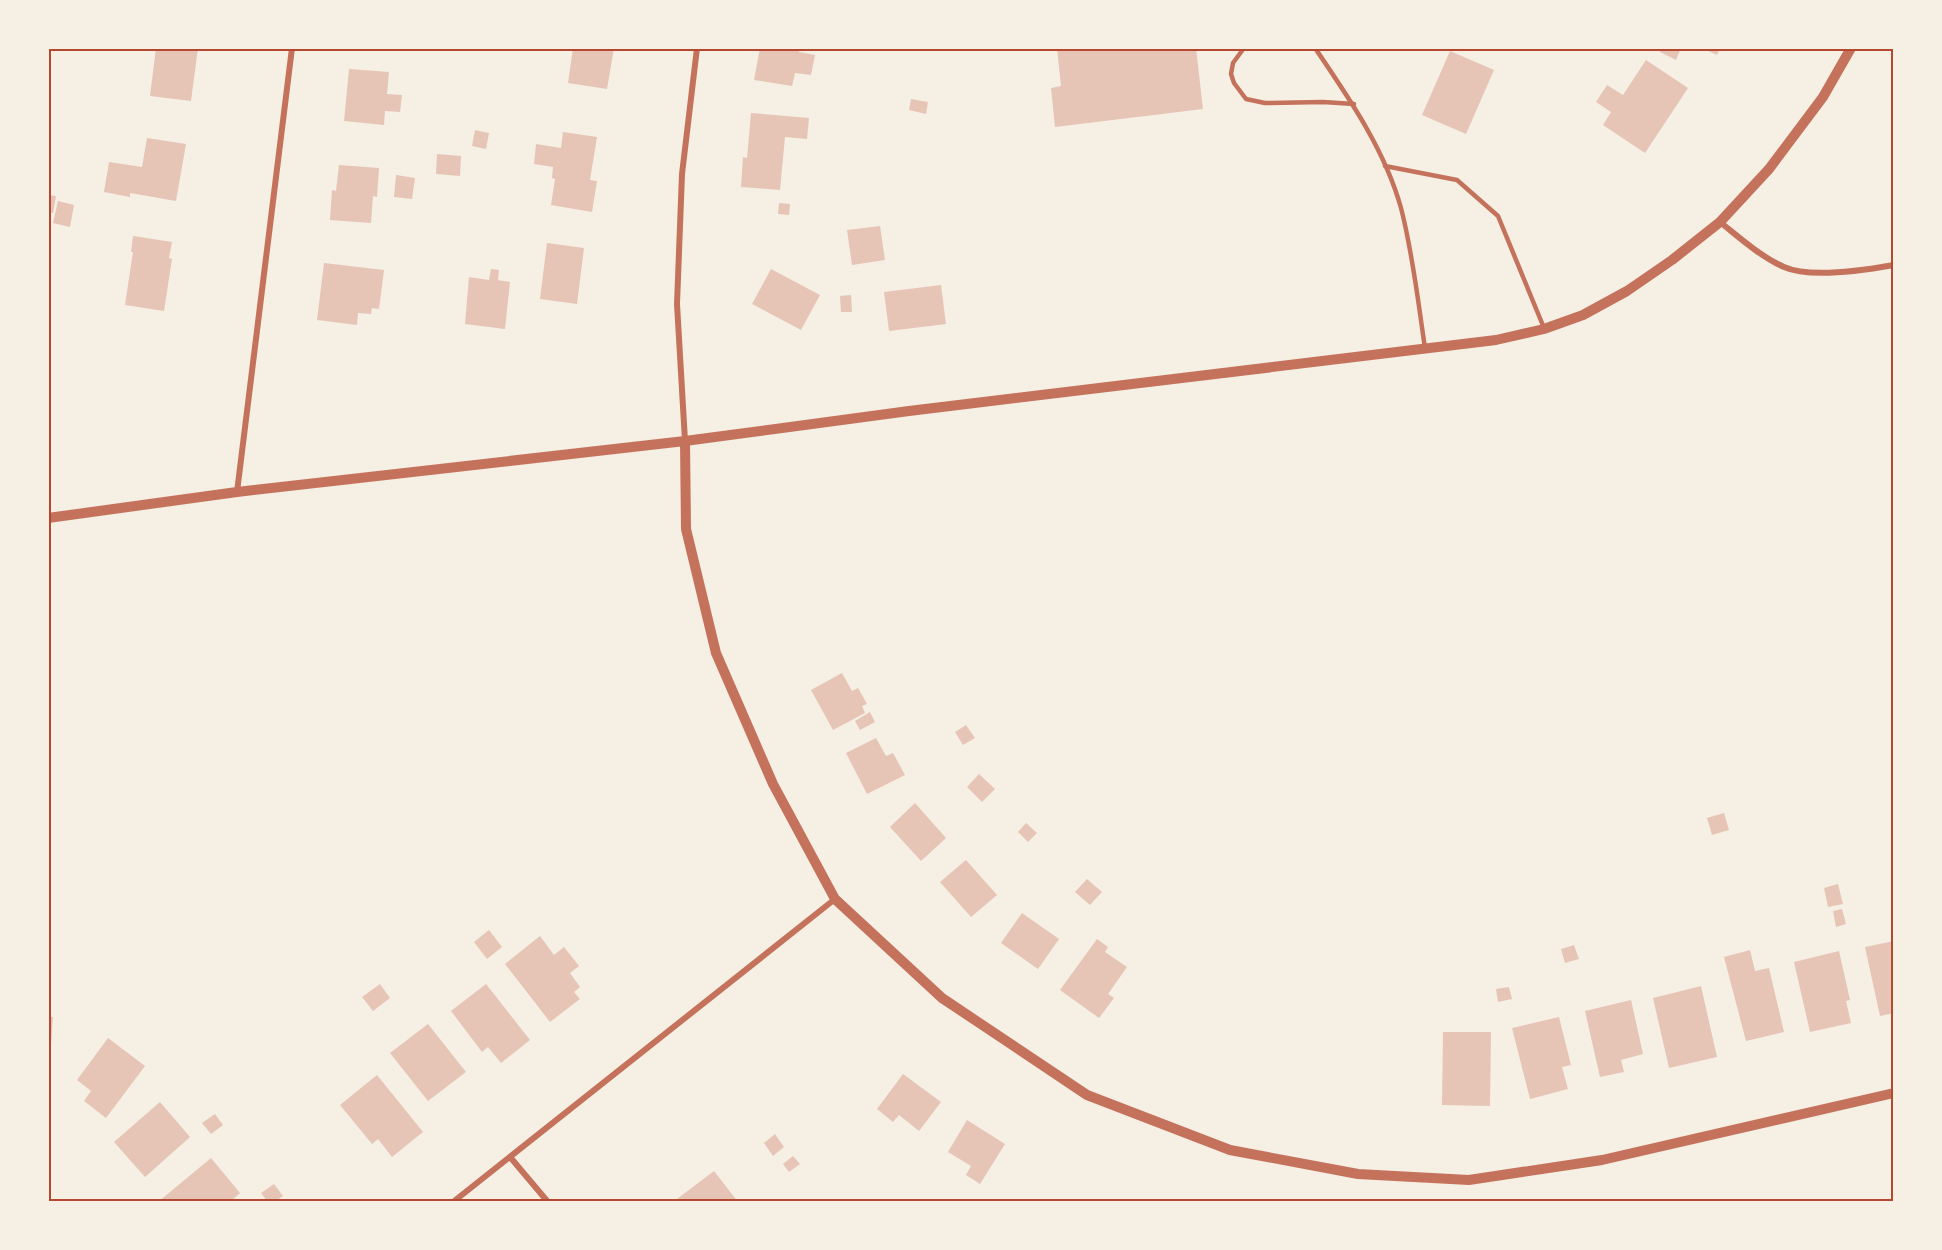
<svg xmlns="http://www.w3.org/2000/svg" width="1942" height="1250" viewBox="0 0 1942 1250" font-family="Mulish,sans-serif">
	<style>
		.building { fill: #e6c5b7 }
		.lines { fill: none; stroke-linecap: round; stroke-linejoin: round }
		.service { stroke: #c5725c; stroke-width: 4.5 }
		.minor { stroke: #c5725c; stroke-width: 6 }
		.tertiary { stroke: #c5725c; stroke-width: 10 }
		.neatline { fill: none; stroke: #b5482f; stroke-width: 2 }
	</style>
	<rect width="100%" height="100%" fill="#f6efe4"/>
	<g class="building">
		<polygon points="156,48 198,48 191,101 150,96"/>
		<polygon points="573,48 614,48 607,89 568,83"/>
		<polygon points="760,48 799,48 799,52 815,55 811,75 795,73 792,86 754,80"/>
		<polygon points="1057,48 1196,48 1203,109 1055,127 1051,88 1061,86"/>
		<polygon points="1661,48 1681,48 1676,60 1660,52"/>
		<polygon points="1702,48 1720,48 1717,55"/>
		<polygon points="1450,51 1494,70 1466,134 1422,115"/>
		<polygon points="1646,60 1688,88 1645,153 1603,125 1611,112 1596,102 1607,85 1623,95"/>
		<polygon points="349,69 389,72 387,94 402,95 400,112 385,111 384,125 344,121"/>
		<polygon points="911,99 928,102 926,114 909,110"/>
		<polygon points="751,113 809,118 807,139 785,137 780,190 741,187 743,157 747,158"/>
		<polygon points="475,130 489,133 486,149 472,146"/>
		<polygon points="563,132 597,137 590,180 597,181 592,212 551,205 555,179 552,178 553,167 534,164 536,144 561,148"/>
		<polygon points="147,138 186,144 176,201 130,193 130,197 104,192 109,162 142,167"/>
		<polygon points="437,154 461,156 460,176 436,174"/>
		<polygon points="339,165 379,168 377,197 373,196 371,223 330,220 332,190 336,191"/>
		<polygon points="396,175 415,178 412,199 394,197"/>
		<polygon points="48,195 56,196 53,213 48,212"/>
		<polygon points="58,201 74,205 70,227 53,223"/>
		<polygon points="779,203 790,204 789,215 778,214"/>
		<polygon points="880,226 885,260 852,265 847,230"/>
		<polygon points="133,236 172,242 169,258 172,259 164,311 125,305 133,252 131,252"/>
		<polygon points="547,243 584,248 577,304 540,299"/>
		<polygon points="324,263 384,270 379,309 372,308 371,314 358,313 357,325 317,320"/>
		<polygon points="491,269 499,270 498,280 510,282 505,329 465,324 469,277 489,280"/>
		<polygon points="771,269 820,295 801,330 752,304"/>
		<polygon points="941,285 946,324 889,331 884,292"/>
		<polygon points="851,295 852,312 841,312 840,296"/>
		<polygon points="842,673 852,691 858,688 867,704 862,706 865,713 833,730 811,690"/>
		<polygon points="870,712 875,722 860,730 855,721"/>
		<polygon points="966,725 975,738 963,745 955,732"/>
		<polygon points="876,738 886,756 893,753 905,775 867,794 846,753"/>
		<polygon points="979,774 995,789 982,802 967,787"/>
		<polygon points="915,803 946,838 921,861 890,827"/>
		<polygon points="1724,813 1729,830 1712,835 1707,818"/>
		<polygon points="1026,823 1037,833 1028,842 1018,832"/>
		<polygon points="966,860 997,895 971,917 940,882"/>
		<polygon points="1087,879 1102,892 1090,905 1075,892"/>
		<polygon points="1838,884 1843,904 1828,907 1824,888"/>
		<polygon points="1842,909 1846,924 1836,927 1833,911"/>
		<polygon points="1022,913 1059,939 1038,969 1001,943"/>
		<polygon points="489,930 502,947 487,959 474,942"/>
		<polygon points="540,936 554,955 564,947 579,966 570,973 580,987 574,992 580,999 550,1022 505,964"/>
		<polygon points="1097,939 1108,947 1105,952 1127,967 1108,994 1114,998 1099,1018 1060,990"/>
		<polygon points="1894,941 1894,1013 1880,1016 1865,947"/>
		<polygon points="1574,945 1579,959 1565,963 1561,949"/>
		<polygon points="1750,950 1755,971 1769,968 1784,1032 1746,1041 1724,957"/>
		<polygon points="1839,951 1850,1000 1846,1001 1851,1023 1810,1032 1794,962"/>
		<polygon points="380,984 390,998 373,1011 362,997"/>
		<polygon points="486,984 530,1040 501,1063 488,1047 482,1052 451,1011"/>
		<polygon points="1701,986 1717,1057 1669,1068 1653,998"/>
		<polygon points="1509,987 1512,999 1498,1002 1496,989"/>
		<polygon points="1631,1000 1643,1054 1621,1060 1624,1072 1600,1077 1585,1011"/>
		<polygon points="48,1017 53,1017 50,1058 48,1058"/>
		<polygon points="1559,1017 1571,1065 1562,1067 1568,1089 1530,1099 1512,1028"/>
		<polygon points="428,1024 466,1072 428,1101 390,1053"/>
		<polygon points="1443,1032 1491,1032 1490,1106 1442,1105"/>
		<polygon points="108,1038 145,1066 106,1118 84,1101 91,1091 77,1080"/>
		<polygon points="903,1074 941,1102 919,1131 899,1115 893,1122 877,1109"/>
		<polygon points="377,1075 423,1132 392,1157 378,1139 372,1144 340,1105"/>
		<polygon points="160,1102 190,1137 145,1177 114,1142"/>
		<polygon points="215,1114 223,1125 211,1134 202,1123"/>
		<polygon points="967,1120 1005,1144 980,1184 966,1175 971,1166 948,1152"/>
		<polygon points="775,1134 784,1147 773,1156 764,1143"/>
		<polygon points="793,1156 800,1164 789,1172 783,1164"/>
		<polygon points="211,1158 240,1193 230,1202 158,1202"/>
		<polygon points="714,1171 738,1202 673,1202"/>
		<polygon points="274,1184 283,1196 274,1202 268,1202 261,1193"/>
	</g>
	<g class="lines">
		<g class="service">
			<polyline points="1244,48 1233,63 1231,74 1234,83 1246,99 1265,103 1323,102 1354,104"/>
			<path d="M 1315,48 C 1349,98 1385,150 1401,208 C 1413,254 1418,302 1425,348"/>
			<polyline points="1385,166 1457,180 1498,216 1544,328"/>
		</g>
		<g class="minor">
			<path d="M 1720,222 C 1740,238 1761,257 1784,267 C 1811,279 1866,270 1894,265"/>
			<polyline points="685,441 677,304 682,174 697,48"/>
			<polyline points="237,492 292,48"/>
			<polyline points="510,1157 548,1202"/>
			<polyline points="453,1202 835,899"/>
		</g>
		<g class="tertiary">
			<polyline points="685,441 686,529 716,653 773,784 835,899 942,998 1087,1095 1230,1150 1358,1174 1469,1180 1602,1160 1894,1093"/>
			<polyline points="48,518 237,492 685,441 909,411 1496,340 1544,329 1583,315 1627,291 1672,260 1720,222 1769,169 1823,97 1851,48"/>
		</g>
	</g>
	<rect width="1942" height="1250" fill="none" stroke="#f6efe4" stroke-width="99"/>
	<rect x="50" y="50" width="1842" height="1150" class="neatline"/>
</svg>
